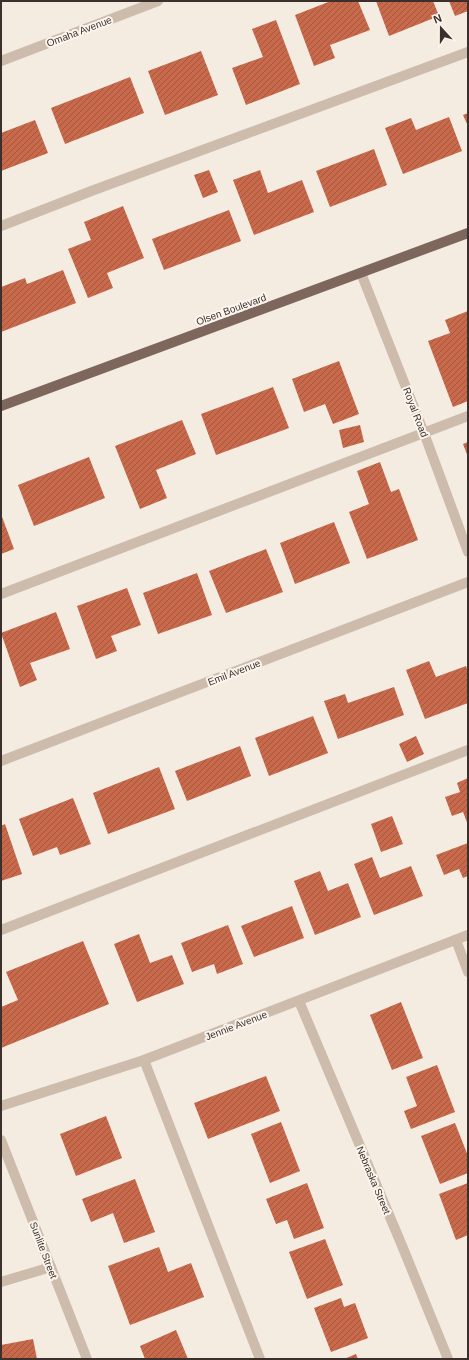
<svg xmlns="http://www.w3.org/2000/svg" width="469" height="1360" viewBox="0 0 469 1360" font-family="Arial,sans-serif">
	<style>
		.building { fill: url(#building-hatch) }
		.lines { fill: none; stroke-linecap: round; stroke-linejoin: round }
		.minor { stroke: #cdbbac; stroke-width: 10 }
		.major { stroke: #7d675c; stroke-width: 10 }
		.labels { text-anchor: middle; stroke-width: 4; stroke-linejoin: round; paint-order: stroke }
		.street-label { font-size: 10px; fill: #3b302b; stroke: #fbf5ee }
	</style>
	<defs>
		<pattern id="building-hatch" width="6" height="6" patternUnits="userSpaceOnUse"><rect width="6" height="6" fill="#c8694b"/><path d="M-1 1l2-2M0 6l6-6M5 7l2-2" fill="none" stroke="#a4573f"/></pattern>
	</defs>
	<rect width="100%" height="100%" fill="#f4ebe1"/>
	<g class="building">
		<polygon points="331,1 358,1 370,30 330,45 335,58 314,66 295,15"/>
		<polygon points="376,1 433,1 439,16 389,36"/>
		<polygon points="449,1 468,1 468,11 455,16"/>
		<polygon points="276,20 300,84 246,105 232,68 263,57 252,29"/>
		<polygon points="201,51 218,95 165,115 148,71"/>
		<polygon points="130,77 144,113 65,144 51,108"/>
		<polygon points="468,113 468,126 463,115"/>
		<polygon points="449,117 462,151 403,174 385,128 411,118 416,130"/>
		<polygon points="35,120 48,153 1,171 1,133"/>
		<polygon points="374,149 387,185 330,207 316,171"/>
		<polygon points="209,170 218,192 203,198 194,175"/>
		<polygon points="260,170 268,193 302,180 314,212 254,235 233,180"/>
		<polygon points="123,206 144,258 107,273 113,288 88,298 68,249 91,240 84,222"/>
		<polygon points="229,210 241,241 164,270 152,239"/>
		<polygon points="63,270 76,303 1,332 1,287 25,278 27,284"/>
		<polygon points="468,311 468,401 453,407 428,341 450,333 445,320"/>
		<polygon points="339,361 359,414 333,424 325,404 304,412 292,379"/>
		<polygon points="273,387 289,428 216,455 201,414"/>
		<polygon points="182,420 196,454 156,470 167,498 140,509 115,446"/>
		<polygon points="360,425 364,442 343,448 339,430"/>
		<polygon points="468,442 468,457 463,444"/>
		<polygon points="89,457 105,498 34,526 18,485"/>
		<polygon points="380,462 391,492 399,489 418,540 367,559 349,512 369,504 357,471"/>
		<polygon points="1,514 14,549 1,554"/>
		<polygon points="334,522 350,563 295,584 280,543"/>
		<polygon points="266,549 283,592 226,613 209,571"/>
		<polygon points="197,573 212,615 158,634 143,593"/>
		<polygon points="127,588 141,625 111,636 117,651 96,659 77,606"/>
		<polygon points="56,612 70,649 30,663 37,680 20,687 1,633"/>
		<polygon points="429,661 436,677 466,666 468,672 468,703 425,719 406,670"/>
		<polygon points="394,687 404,715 338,739 324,701 345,694 348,703"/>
		<polygon points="313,716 328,753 269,776 255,738"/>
		<polygon points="416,736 424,754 407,762 399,744"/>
		<polygon points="240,746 251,776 187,801 175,771"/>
		<polygon points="159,767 175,809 108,834 93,793"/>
		<polygon points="468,778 468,825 463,812 452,816 445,797 460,792 457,783"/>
		<polygon points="73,798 91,844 60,855 57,847 33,856 19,819"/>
		<polygon points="392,816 403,844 381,852 371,824"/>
		<polygon points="5,824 22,874 1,881 1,826"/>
		<polygon points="468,843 468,876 463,878 459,869 444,875 436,855"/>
		<polygon points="372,857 380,878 411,866 423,896 374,915 354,864"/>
		<polygon points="320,871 328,891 348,883 361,917 315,935 294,881"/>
		<polygon points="292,906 304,938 254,957 241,926"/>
		<polygon points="228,925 243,964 217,974 214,964 192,972 181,943"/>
		<polygon points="139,934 150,963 172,955 184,984 137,1002 114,944"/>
		<polygon points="83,941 109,1004 1,1048 1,1007 18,1000 6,972"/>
		<polygon points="401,1002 423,1058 392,1070 370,1015"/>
		<polygon points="437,1065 455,1112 411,1129 404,1111 417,1106 406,1077"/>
		<polygon points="266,1076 280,1111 208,1139 194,1103"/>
		<polygon points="106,1116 122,1158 76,1176 60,1134"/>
		<polygon points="281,1122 300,1171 270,1183 251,1134"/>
		<polygon points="455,1123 468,1156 468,1173 440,1184 421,1136"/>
		<polygon points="135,1179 155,1232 124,1243 113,1213 91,1222 82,1199"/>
		<polygon points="307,1183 324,1228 294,1239 287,1220 276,1224 266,1199"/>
		<polygon points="468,1183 468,1235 456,1240 439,1194"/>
		<polygon points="325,1239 343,1285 307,1299 289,1252"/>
		<polygon points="159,1247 168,1272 191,1263 204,1297 130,1325 108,1266"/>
		<polygon points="341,1298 344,1307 355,1303 368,1338 331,1352 314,1308"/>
		<polygon points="176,1330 188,1359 145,1359 140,1346"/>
		<polygon points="33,1339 37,1359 1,1359 1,1345"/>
		<polygon points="356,1354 358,1359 344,1359"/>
	</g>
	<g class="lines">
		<g class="minor">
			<polyline points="1,61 158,1"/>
			<polyline points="1,226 94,190 468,52"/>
			<polyline points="361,273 424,433 468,552"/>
			<polyline points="1,594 468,416"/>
			<polyline points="1,761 468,582"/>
			<polyline points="1,930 468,750"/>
			<polyline points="456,940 468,972"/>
			<polyline points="299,1001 403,1248 448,1359"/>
			<polyline points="144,1060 260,1359"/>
			<polyline points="1,1106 144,1060 468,935"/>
			<polyline points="1,1140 87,1359"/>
			<polyline points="1,1282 51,1267"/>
		</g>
		<polyline class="major" points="1,406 468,233"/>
	</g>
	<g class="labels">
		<g class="street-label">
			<text transform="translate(79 31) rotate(-21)" y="4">Omaha Avenue</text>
			<text transform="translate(231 309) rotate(-20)" y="4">Olsen Boulevard</text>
			<text transform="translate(416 412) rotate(69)" y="4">Royal Road</text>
			<text transform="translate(234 672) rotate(-21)" y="4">Emil Avenue</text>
			<text transform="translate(236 1025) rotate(-21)" y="4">Jennie Avenue</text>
			<text transform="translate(374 1180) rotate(67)" y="4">Nebraska Street</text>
			<text transform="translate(44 1250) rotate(69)" y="4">Sunlite Street</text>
		</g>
	</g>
	<rect width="469" height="1360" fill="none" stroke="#3b302b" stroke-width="4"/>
	<g transform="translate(441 28) rotate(339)" stroke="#fbf5ee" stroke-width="3" paint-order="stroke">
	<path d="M0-3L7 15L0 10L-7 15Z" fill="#3b302b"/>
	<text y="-6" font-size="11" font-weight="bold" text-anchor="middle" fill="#3b302b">N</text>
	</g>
</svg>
